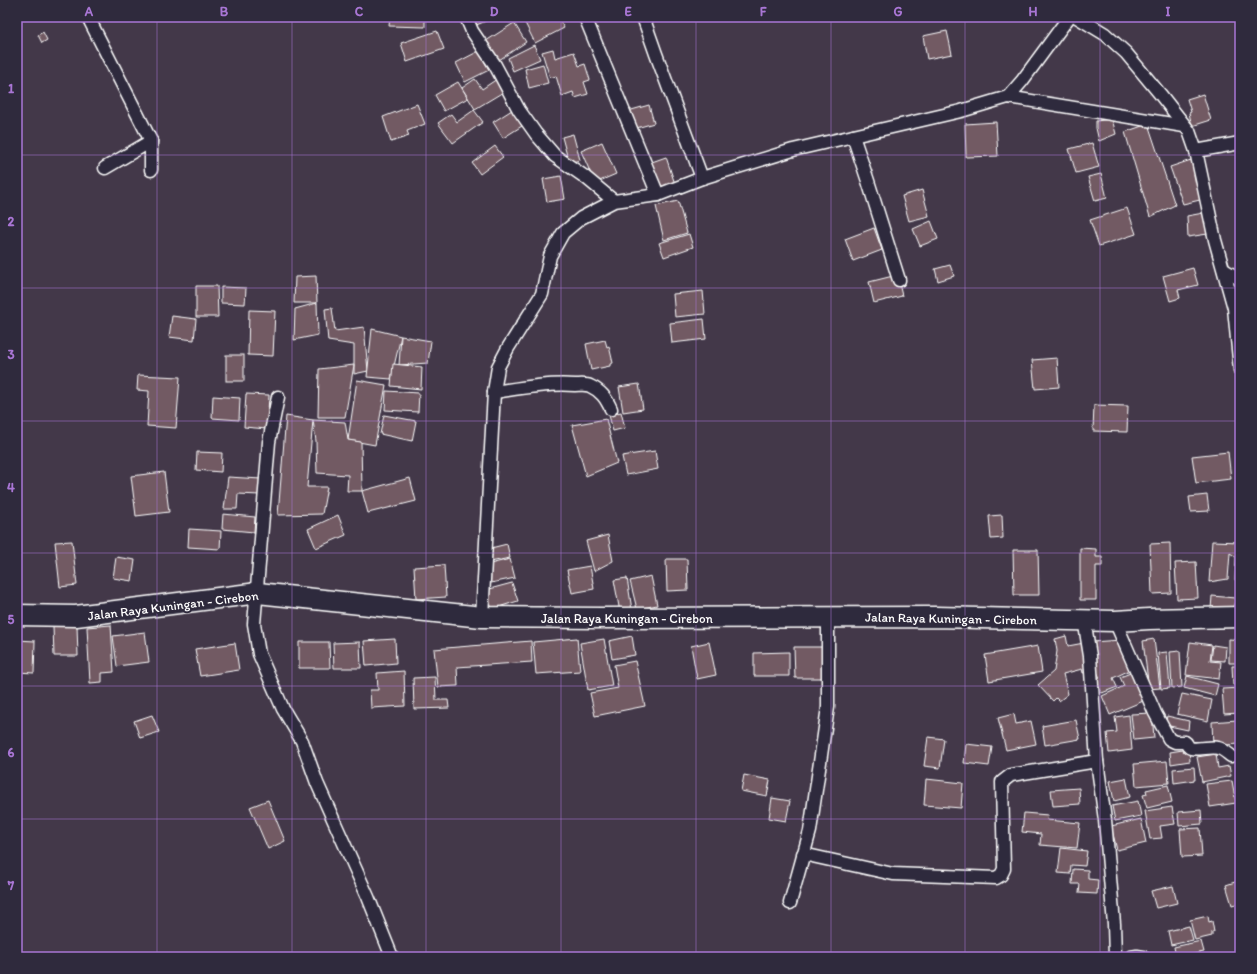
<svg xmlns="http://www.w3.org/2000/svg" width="1257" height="974" viewBox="0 0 1257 974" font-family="Itim,sans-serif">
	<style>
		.building { fill: #725a64; stroke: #fff }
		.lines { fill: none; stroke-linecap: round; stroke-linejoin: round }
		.minor-casing { stroke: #fff; stroke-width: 15 }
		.trunk-casing { stroke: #fff; stroke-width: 23 }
		.minor { stroke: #2f2a3d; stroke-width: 12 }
		.trunk { stroke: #2f2a3d; stroke-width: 20 }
		.grid { fill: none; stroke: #a976d5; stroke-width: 1; stroke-opacity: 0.55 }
		.labels { text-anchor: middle; stroke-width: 4; stroke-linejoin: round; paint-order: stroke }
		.street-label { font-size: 13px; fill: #fff; stroke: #2f2a3d }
		.neatline { fill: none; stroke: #a976d5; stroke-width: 1.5 }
		.grid-label { font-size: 13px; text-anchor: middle; font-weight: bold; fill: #a976d5 }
	</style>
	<rect width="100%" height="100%" fill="#433849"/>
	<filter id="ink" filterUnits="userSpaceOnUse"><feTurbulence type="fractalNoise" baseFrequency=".025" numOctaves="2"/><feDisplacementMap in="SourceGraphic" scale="8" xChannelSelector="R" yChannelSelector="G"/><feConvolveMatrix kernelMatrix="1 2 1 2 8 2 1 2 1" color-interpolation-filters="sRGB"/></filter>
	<g filter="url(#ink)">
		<g class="building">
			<polygon points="390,17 425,17 425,27 389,26"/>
			<polygon points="470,17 493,17 493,18 474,26"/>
			<polygon points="537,17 558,17 564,28 535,43 525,23"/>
			<polygon points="514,23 526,42 499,60 486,41"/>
			<polygon points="437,31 444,49 407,62 401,43"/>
			<polygon points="947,31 952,54 927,59 923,36"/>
			<polygon points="43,32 47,40 42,43 38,35"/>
			<polygon points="534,45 540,59 513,71 508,58"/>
			<polygon points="553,49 555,58 574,52 579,66 585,64 590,80 584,82 588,94 575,98 573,92 562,96 556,76 550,78 542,52"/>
			<polygon points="479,51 489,70 465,82 456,63"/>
			<polygon points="543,64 548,83 529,88 525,69"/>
			<polygon points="475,79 482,89 497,79 505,91 475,109 462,88"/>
			<polygon points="458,82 468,98 444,111 435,95"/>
			<polygon points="1203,94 1211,120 1192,126 1189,113 1191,112 1187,99"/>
			<polygon points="417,104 425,124 407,131 409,136 391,142 383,117"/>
			<polygon points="649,105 654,123 633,129 628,111"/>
			<polygon points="474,110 483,122 453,143 438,123 451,114 457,122"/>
			<polygon points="512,110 522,126 503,138 493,122"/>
			<polygon points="1112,119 1116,134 1099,141 1096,128 1096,121"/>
			<polygon points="996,122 998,156 966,157 965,124"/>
			<polygon points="1148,124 1175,205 1150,217 1125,132"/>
			<polygon points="573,134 580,160 569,163 562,137"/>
			<polygon points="602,142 616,174 595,183 581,151"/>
			<polygon points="1092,143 1099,167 1076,173 1069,149"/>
			<polygon points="495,146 503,157 480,174 472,163"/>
			<polygon points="666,157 675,184 658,189 649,163"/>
			<polygon points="1191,160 1204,199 1183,204 1170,167"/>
			<polygon points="1101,174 1107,198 1095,201 1088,177"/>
			<polygon points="561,176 565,199 547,202 543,179"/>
			<polygon points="922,190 929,216 909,221 902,196"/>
			<polygon points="678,201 687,233 664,240 656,206"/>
			<polygon points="1127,208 1136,234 1099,246 1090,220"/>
			<polygon points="1209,212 1214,233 1188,237 1187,216"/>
			<polygon points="931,221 938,239 920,246 913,229"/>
			<polygon points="874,228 882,250 853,261 845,239"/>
			<polygon points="689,234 693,247 664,257 659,243"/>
			<polygon points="950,265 954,276 938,281 935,269"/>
			<polygon points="1193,268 1198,285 1178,290 1180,298 1170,301 1163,276"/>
			<polygon points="897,275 902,296 874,303 869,282"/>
			<polygon points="316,276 317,303 294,303 295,277"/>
			<polygon points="196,286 217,286 218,317 196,317"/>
			<polygon points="221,287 246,288 245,304 221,303"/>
			<polygon points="703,291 705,314 675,317 673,294"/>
			<polygon points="317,303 318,335 294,340 295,309"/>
			<polygon points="332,308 335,331 364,327 368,371 354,374 354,345 328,341 325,309"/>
			<polygon points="249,310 275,311 273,356 248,355"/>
			<polygon points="172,316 196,319 194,340 169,337"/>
			<polygon points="704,319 706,339 672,343 670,323"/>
			<polygon points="372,329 401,336 391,379 367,377"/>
			<polygon points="401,336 431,341 428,363 399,365"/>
			<polygon points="605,340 607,347 609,346 613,363 610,364 610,366 591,370 586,344"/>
			<rect x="226" y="355" width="18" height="26"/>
			<polygon points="1057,358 1059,387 1035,389 1032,360"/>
			<polygon points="393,364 422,367 421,389 391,386"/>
			<polygon points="354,365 345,417 318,417 319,369"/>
			<polygon points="138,375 180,377 176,428 147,426 149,391 137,390"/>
			<polygon points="357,380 386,385 375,445 348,440"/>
			<polygon points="639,384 643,409 623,412 619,387"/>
			<polygon points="386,391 419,393 418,412 385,410"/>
			<polygon points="246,394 269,395 267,429 244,427"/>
			<polygon points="213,396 240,398 239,420 212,418"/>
			<polygon points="1094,405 1128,406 1127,432 1093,431"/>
			<polygon points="621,412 625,428 613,431 609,415"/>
			<polygon points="384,415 416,421 412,441 380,434"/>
			<polygon points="286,416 313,420 307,487 327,487 322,514 278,515"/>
			<polygon points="606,419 617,463 586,476 572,425"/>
			<polygon points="313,420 345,422 348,440 361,442 362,491 347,491 348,475 317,473 316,441"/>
			<polygon points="655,451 658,469 626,475 622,456"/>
			<polygon points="197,452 222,453 221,472 196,470"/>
			<polygon points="1228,452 1231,479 1196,483 1192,456"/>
			<polygon points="164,472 169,512 136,516 131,476"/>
			<polygon points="228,477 261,479 260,495 238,494 237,509 224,509"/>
			<polygon points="410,478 416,501 368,513 362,491"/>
			<polygon points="1207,495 1209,511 1191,512 1189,497"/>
			<polygon points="223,514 255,517 254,532 222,529"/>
			<polygon points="338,515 346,535 316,548 308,529"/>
			<polygon points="1002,515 1003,538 991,539 989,516"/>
			<polygon points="189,529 221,531 220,549 188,547"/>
			<polygon points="608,535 613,561 594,571 586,541"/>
			<polygon points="72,541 77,585 60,587 55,542"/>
			<polygon points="1212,541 1240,542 1240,580 1235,580 1236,557 1230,553 1228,579 1209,582"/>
			<polygon points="1170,543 1171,593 1152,594 1150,544"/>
			<polygon points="507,544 510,558 490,562 487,549"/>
			<polygon points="1080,548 1096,549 1096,557 1102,557 1102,566 1096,566 1096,600 1080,600"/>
			<polygon points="1013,550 1038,550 1039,595 1014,595"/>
			<polygon points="116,557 135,560 132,581 113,578"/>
			<polygon points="510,559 515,578 491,583 486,565"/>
			<polygon points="666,559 687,559 688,590 667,591"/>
			<polygon points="1196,562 1198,598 1177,599 1175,563"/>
			<polygon points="444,565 446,597 416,599 414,567"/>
			<polygon points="590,566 594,589 572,593 567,570"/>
			<polygon points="651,576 657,605 637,609 630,581"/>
			<polygon points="627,578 632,610 620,612 614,580"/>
			<polygon points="512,583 518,601 492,609 486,590"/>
			<polygon points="1212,596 1235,598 1233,612 1211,609"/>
			<polygon points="111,625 114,672 102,673 102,682 90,683 87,627"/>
			<polygon points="53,626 77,626 78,656 54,656"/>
			<polygon points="145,632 149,662 117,666 113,636"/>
			<polygon points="632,636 635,655 612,659 609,641"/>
			<polygon points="1066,636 1068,646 1084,643 1091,671 1083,673 1082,669 1063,674 1068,694 1059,701 1056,698 1053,701 1038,685 1054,671 1057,651 1055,639"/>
			<polygon points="577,638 580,671 536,674 533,642"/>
			<polygon points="395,639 396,663 366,666 364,641"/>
			<polygon points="604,639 612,686 588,690 580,643"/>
			<polygon points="1154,639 1160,688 1149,689 1143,641"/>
			<polygon points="1229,639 1240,640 1240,663 1229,663"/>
			<polygon points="17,640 35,641 34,673 17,672"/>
			<polygon points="1121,640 1134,668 1113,678 1117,687 1102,693 1096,680 1100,678 1094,665 1092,642"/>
			<polygon points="531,641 532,662 457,667 458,686 438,687 434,649"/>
			<polygon points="299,642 329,642 330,668 299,668"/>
			<polygon points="360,642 361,668 334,668 333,643"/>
			<polygon points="709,642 716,675 697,679 691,646"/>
			<polygon points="1190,642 1212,645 1210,661 1221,662 1219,679 1186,675"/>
			<polygon points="235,643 239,670 200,676 195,649"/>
			<polygon points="1213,645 1226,647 1225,661 1211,660"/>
			<polygon points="1038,646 1042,672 989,681 985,655"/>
			<polygon points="794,647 824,647 825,678 795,678"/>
			<polygon points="1180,651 1182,687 1172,688 1170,652"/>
			<polygon points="789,652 789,676 754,676 754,653"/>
			<polygon points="1167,652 1170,688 1161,689 1158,653"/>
			<polygon points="635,661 645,706 595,716 590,693 618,688 614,665"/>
			<polygon points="1232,666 1240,666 1240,685 1233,685"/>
			<polygon points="404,671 405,706 371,708 370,690 378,690 377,673"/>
			<polygon points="1136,671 1148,699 1110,715 1102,696 1124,686 1120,677"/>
			<polygon points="1187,676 1218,684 1215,696 1184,688"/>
			<polygon points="435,677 436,700 448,700 449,708 414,709 413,678"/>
			<polygon points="1240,688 1240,713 1224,714 1222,689"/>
			<polygon points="1182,694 1212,700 1208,721 1177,714"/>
			<polygon points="1152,713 1154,738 1134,740 1131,714"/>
			<polygon points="1014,714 1016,724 1031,721 1036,744 1006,750 998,718"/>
			<polygon points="152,715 159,732 140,738 134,721"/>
			<polygon points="1129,715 1132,750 1109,753 1107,733 1117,732 1115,717"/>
			<polygon points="1167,716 1189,721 1188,730 1165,725"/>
			<polygon points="1076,720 1080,739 1045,745 1042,726"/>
			<polygon points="1237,720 1239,744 1213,746 1212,722"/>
			<polygon points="928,737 944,739 940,768 924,766"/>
			<polygon points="966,744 992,747 989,766 964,763"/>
			<polygon points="1189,749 1190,761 1171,764 1170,752"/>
			<polygon points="1216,754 1218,768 1229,766 1231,776 1202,782 1197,757"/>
			<polygon points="1167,761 1169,783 1136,786 1134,764"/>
			<polygon points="1194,767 1195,780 1174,783 1173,769"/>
			<polygon points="744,775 770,780 767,796 741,791"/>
			<polygon points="1126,778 1130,797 1114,801 1110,781"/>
			<polygon points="926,779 963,783 961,808 924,805"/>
			<polygon points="1232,781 1236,803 1210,807 1206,784"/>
			<polygon points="1168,785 1172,802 1147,808 1143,795 1147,794 1146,790"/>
			<polygon points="1079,788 1080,804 1053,806 1051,790"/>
			<polygon points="772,798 790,801 786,821 769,818"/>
			<polygon points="268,800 285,841 268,849 250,807"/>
			<polygon points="1138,801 1141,816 1115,821 1112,806"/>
			<polygon points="1172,807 1175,824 1160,826 1162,838 1150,839 1145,811"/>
			<polygon points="1201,810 1202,824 1179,826 1178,812"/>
			<polygon points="1024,813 1048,815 1047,820 1080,823 1077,848 1040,845 1041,834 1022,832"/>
			<polygon points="1141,819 1146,843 1117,850 1111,826"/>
			<polygon points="1200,828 1202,856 1182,857 1180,829"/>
			<polygon points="1061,848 1087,851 1085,866 1071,865 1070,874 1058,873"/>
			<polygon points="1073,869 1088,870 1088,879 1098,880 1097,894 1079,893 1080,884 1072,884"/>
			<polygon points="1238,881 1240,888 1240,903 1232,905 1226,885"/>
			<polygon points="1173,886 1177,903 1156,908 1151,891"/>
			<polygon points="1208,916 1209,922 1212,921 1214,932 1212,932 1212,936 1195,940 1190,920"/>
			<polygon points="1189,926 1193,940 1171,945 1168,931"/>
			<polygon points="1201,941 1204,952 1181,957 1176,957 1174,947"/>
		</g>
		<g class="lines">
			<g class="minor-casing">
				<g id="minor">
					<polyline points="88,17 151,141 151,170"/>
					<polyline points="466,17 472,31 495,65 519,110 536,134 555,156 585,177 614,201"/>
					<polyline points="585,17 658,195"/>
					<polyline points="643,17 656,54 702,178"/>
					<polyline points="1077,17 1105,34 1126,53 1160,94 1189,131 1196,151 1215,240 1234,308 1240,370"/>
					<polyline points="1008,97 1022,81 1069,17"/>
					<polyline points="853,136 868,181 899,280"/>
					<polyline points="1196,151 1240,143"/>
					<polyline points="105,168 151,141"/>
					<polyline points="1224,270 1240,279"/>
					<path d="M 494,392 C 521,388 548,383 575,385 C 580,385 586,384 590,386 C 601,391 606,398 611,409"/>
					<polyline points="278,397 269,442 254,624 259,654 283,709 302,741 317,783 368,897 392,957"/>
					<polyline points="482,617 494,392 498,367 508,348 542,294 550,256 563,233 581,218 614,201 658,195 702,178 793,150 961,111 1008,97 1184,126"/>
					<polyline points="1084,619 1090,656 1097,761 1105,820 1114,924 1115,957"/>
					<path d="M 1115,621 L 1155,713 L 1169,739 L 1175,742 L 1185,742 C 1187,743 1187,746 1189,747 C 1193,751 1211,746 1218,748 C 1223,749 1227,753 1231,756"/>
					<polyline points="803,854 893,874 996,878 1001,875 1004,869 1002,782 1011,775 1097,761"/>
					<polyline points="790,903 810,831 828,707 828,617"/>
					<polyline points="1131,957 1137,956 1143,957"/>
				</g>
			</g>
			<g class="trunk-casing">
				<polyline id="trunk" points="17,615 76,616 258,593 482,617 602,618 936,617 1115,621 1149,619 1240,617"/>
			</g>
			<use href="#minor" class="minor"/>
			<use href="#trunk" class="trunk"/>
		</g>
	</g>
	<path class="grid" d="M 157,17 L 157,957M 292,17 L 292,957M 426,17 L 426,957M 561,17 L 561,957M 696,17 L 696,957M 831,17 L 831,957M 965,17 L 965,957M 1100,17 L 1100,957M 17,155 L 1240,155M 17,288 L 1240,288M 17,421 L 1240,421M 17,553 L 1240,553M 17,686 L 1240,686M 17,819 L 1240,819"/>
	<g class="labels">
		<g class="street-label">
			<text transform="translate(173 605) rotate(-7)" y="5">Jalan Raya Kuningan - Cirebon</text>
			<text x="627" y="623">Jalan Raya Kuningan - Cirebon</text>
			<text transform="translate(951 618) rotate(1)" y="5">Jalan Raya Kuningan - Cirebon</text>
		</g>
	</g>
	<rect width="1257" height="974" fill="none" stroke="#2f2a3d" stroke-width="44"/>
	<rect x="22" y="22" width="1213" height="930" class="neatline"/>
	<g class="grid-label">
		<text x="89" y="16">A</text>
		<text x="224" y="16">B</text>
		<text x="359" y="16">C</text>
		<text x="494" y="16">D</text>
		<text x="628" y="16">E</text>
		<text x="763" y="16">F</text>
		<text x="898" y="16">G</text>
		<text x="1033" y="16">H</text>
		<text x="1168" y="16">I</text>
		<text x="11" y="93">1</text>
		<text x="11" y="226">2</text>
		<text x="11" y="359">3</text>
		<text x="11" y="492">4</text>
		<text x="11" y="624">5</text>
		<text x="11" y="757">6</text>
		<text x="11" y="890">7</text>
	</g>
</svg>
